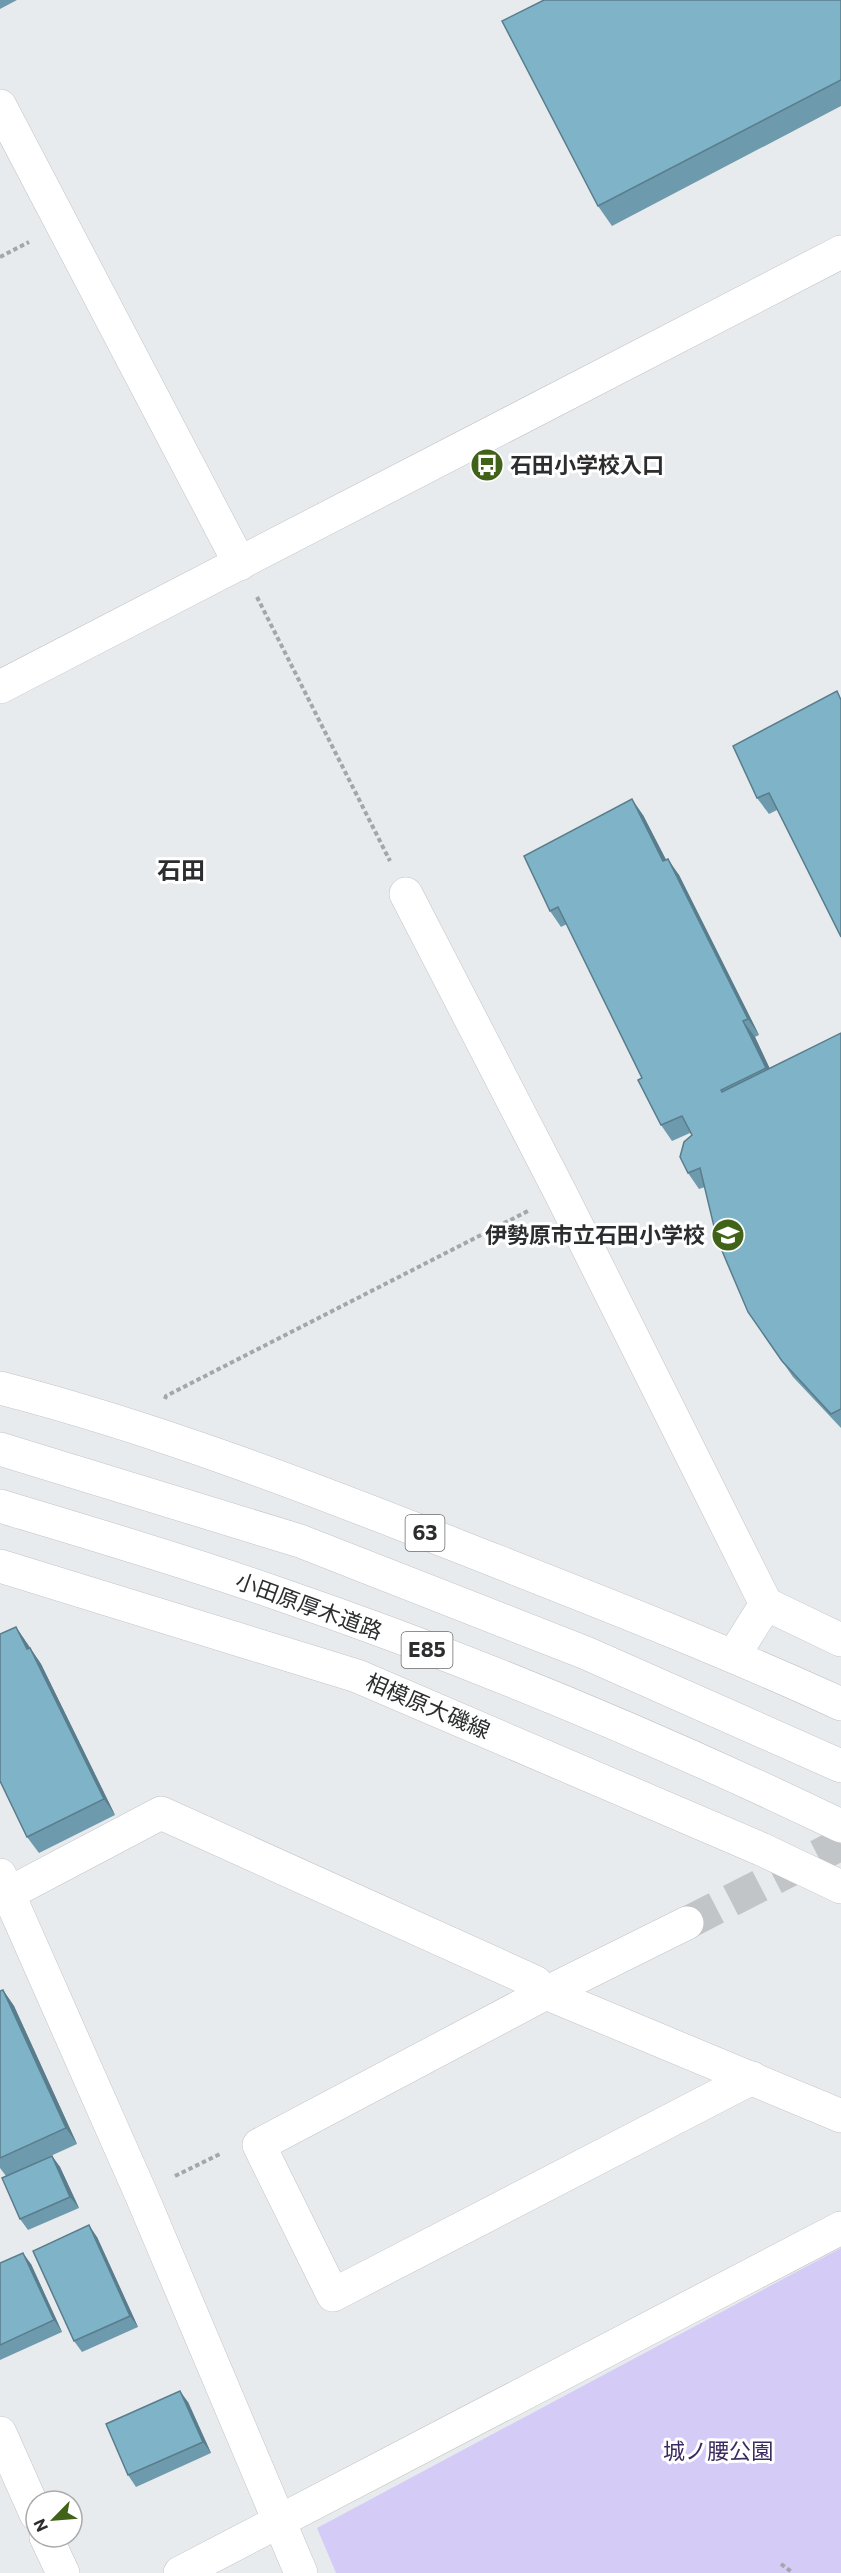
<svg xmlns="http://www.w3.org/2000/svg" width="841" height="2573" viewBox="0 0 841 2573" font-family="Commissioner,'Noto Sans JP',sans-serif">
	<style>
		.green { fill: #d5cbf7 }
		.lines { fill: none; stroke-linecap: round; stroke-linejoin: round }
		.minor-tunnel { stroke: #c2c5c8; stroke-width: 33; stroke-dasharray: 33 16; stroke-linecap: butt }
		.minor-casing { stroke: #c1c4c6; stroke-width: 34 }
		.major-casing { stroke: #c1c4c6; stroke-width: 34 }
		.highway-casing { stroke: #c1c4c6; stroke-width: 34 }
		.path { stroke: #a4a6a8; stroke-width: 4; stroke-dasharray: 4.5 3; stroke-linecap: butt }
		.minor { stroke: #fff; stroke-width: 33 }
		.major { stroke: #fff; stroke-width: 33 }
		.highway { stroke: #fff; stroke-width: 33 }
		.wall { fill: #6d9aac }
		.shaded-wall { fill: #597d8c }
		.building { fill: #7fb3c8; stroke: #597d8c; stroke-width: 1.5 }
		.labels { text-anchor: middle; stroke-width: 6; stroke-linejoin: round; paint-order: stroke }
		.shield { fill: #fff; stroke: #6b6c6d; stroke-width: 1.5 }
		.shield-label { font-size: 21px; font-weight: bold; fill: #2c2d2e }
		.poi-label { font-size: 22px; font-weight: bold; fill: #2c2d2e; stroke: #fff; text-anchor: start }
		.street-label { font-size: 22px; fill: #2c2d2e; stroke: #fff }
		.park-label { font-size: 22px; fill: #3c2b62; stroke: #fff }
		.neighbourhood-label { font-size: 24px; font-weight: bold; fill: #2c2d2e; stroke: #fff }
	</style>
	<rect width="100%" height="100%" fill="#e8ebee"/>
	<polygon class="green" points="841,2248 841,2573 336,2573 317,2528"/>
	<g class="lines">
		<polyline class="minor-tunnel" points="687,1923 841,1844"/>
		<g class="minor-casing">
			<g id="minor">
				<polyline points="0,106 240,564"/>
				<polyline points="0,687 841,252"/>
				<polyline points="406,894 561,1194 766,1604 841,1640"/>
				<polyline points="734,1655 766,1604"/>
				<polyline points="0,1875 141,2194 301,2573"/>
				<polyline points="0,1898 161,1813 535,1982 546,1993 841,2116"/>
				<polyline points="687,1923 546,1993 259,2145 333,2295 752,2078"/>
				<polyline points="0,2433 36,2514"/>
				<polyline points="46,2537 63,2573"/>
				<polyline points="180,2573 841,2228"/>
			</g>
		</g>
		<g class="major-casing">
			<g id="major">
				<path d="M 0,1388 C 156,1428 313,1489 463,1548 C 590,1598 717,1647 841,1704"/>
				<polyline points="0,1566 357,1676 761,1849 841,1887"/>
			</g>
		</g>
		<g class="highway-casing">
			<g id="highway">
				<polyline points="0,1449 300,1541 586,1653 841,1766"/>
				<path d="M 0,1506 C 93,1534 185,1561 276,1593 C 469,1659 658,1738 841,1826"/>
			</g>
		</g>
		<g class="path">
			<polyline points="0,257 29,242"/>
			<polyline points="257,597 390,861"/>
			<polyline points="165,1399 166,1396 528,1211"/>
			<polyline points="175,2176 222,2153"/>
			<polyline points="781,2564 793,2573"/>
		</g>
		<use href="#minor" class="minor"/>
		<use href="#major" class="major"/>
		<use href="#highway" class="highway"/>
	</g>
	<g class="wall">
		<polygon points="0,0 17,0 0,9"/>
		<polygon points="841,0 841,106 612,226 598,206"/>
		<polygon points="841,697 777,810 769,814 757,798"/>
		<polygon points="643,815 666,860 679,875 759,1035 755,1037 770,1069 841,1033 841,1428 793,1377 748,1312 705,1187 699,1189 688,1173 692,1135 690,1133 672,1141 661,1125 642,1078 567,924 561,927 550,911"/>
		<polygon points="16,1627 41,1664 115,1815 39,1853 27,1837"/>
		<polygon points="3,1990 14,2006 77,2144 33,2164 52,2156 60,2167 79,2208 28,2230 20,2219 6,2176 0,2168 0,1991"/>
		<polygon points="97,2237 138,2327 82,2352 74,2341"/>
		<polygon points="0,2263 31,2264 62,2332 0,2360"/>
		<polygon points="188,2402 211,2453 136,2487 128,2475"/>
	</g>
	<g class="shaded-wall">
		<polygon points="632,799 643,815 675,877 663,861"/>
		<polygon points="668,859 679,875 759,1035 748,1019"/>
		<polygon points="743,1021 755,1037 777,1084 766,1068"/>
		<polygon points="16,1627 41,1664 115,1815 104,1799"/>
		<polygon points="3,1990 14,2006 77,2144 66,2128"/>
		<polygon points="52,2156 60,2167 79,2208 70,2197"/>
		<polygon points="89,2225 97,2237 138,2327 130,2316"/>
		<polygon points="23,2253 31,2264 62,2332 54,2320"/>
		<polygon points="180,2391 188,2402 211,2453 203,2442"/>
	</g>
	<g class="building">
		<polygon points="544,0 841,0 841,80 598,206 502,21"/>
		<polygon points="837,691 841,700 841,937 769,793 757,798 733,746"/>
		<polygon points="632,799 663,861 668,859 748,1019 743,1021 766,1068 721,1090 722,1092 841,1033 841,1409 831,1414 782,1361 748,1312 717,1239 700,1168 688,1173 680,1157 684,1142 692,1135 682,1116 661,1125 638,1080 642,1078 558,907 550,911 524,856"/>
		<polygon points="16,1627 27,1649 30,1648 104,1799 27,1837 0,1781 0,1634"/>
		<polygon points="3,1990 66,2128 0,2158 0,1991"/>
		<polygon points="52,2156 70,2197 20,2219 2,2178"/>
		<polygon points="89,2225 130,2316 74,2341 33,2251"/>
		<polygon points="23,2253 54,2320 0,2345 0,2263"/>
		<polygon points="180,2391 203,2442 128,2475 106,2424"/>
	</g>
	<defs>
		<g id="bus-disc" transform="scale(1.725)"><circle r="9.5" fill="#416319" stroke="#fff"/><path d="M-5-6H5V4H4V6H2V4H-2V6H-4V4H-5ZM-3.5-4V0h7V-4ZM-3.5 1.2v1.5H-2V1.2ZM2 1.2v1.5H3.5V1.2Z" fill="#fff"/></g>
		<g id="school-disc" transform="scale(1.725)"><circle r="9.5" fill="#416319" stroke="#fff"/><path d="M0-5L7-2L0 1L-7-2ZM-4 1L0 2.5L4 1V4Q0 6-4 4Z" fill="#fff"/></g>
	</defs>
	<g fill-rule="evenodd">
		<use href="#bus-disc" x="487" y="465"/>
		<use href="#school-disc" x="728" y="1235"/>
	</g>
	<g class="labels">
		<g class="shield">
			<rect x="405.5" y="1515" width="39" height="36" rx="4.5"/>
			<rect x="401.5" y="1632" width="51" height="36" rx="4.5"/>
		</g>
		<g class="shield-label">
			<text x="425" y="1540">63</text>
			<text x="427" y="1657">E85</text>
		</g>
		<g class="poi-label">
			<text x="510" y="473">石田小学校入口</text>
			<text x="705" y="1243" text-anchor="end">伊勢原市立石田小学校</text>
		</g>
		<g class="street-label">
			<text transform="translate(309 1606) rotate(20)" y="8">小田原厚木道路</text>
			<text transform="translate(428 1706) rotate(23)" y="8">相模原大磯線</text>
		</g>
		<g class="park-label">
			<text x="718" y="2459">城ノ腰公園</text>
		</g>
		<g class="neighbourhood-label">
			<text x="181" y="879">石田</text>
		</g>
	</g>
	<g transform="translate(54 2519) rotate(245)"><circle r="28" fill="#ffffff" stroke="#ababab" stroke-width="1.5"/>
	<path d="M0-4.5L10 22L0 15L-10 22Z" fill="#416319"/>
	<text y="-9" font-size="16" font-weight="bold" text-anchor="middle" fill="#2c2d2e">N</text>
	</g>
</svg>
